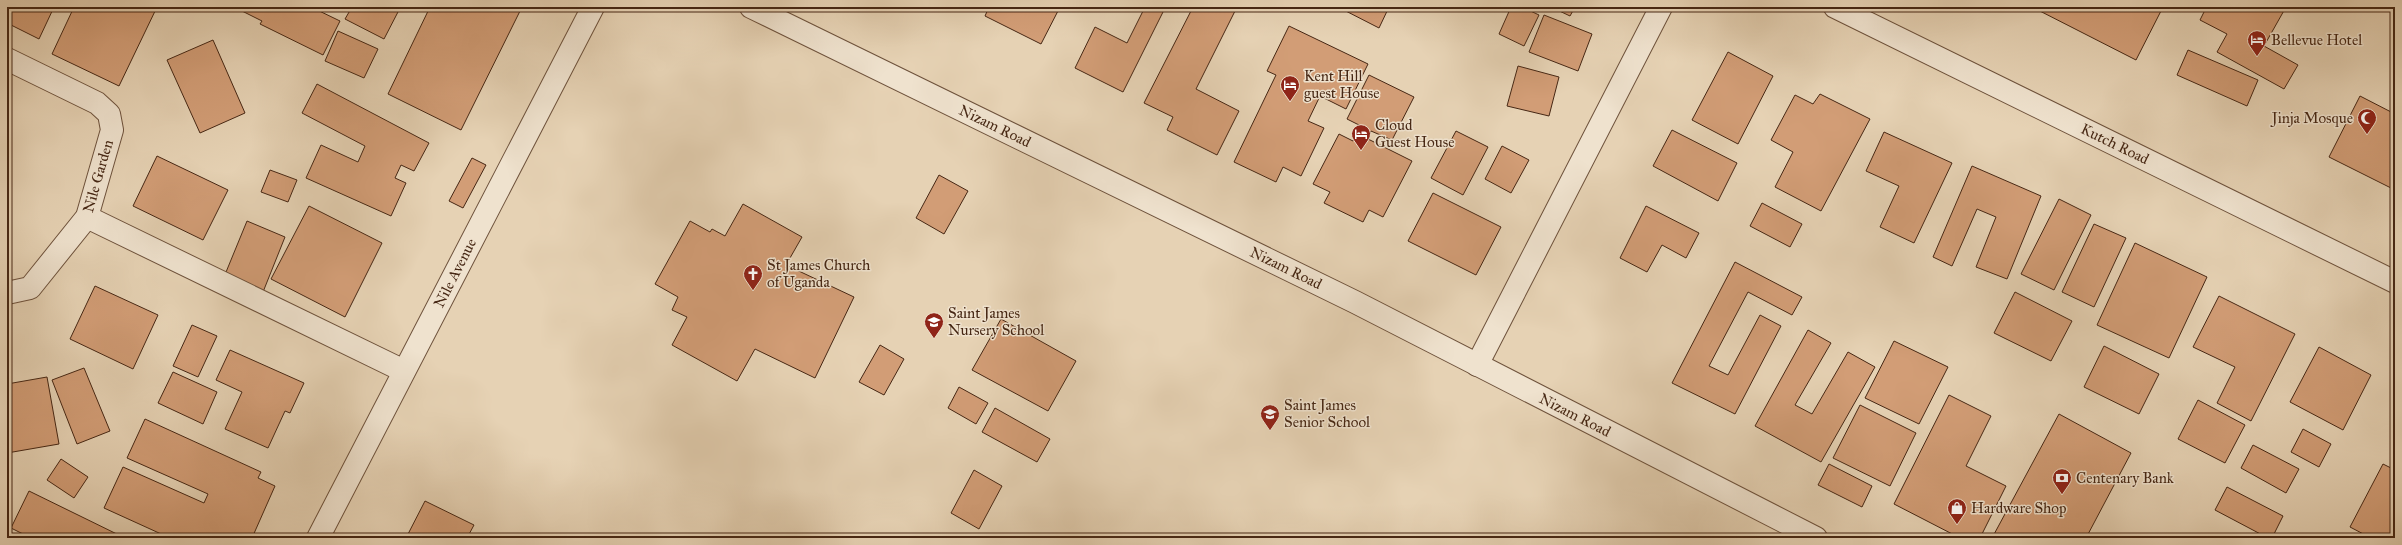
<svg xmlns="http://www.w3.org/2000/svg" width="2402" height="545" viewBox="0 0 2402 545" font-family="'IM FELL Great Primer',serif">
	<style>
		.building { fill: #d29d76; stroke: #462714 }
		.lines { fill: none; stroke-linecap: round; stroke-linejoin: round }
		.street-casing { stroke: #6e523c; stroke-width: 24 }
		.street { stroke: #efe2ce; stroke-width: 22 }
		.labels { text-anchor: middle; stroke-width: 3; stroke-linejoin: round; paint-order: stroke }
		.poi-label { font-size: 15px; fill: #462714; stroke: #efe2ce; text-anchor: start }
		.street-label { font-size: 15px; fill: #462714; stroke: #efe2ce }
	</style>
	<rect width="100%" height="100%" fill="#e6d2b4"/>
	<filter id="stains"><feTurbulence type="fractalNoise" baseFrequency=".005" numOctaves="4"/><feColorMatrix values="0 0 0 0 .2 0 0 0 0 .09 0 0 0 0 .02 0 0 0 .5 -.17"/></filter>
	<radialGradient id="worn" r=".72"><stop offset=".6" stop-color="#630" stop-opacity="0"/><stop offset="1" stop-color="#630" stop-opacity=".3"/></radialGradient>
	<g class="building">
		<polygon points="7,7 54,7 39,39 7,23"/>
		<polygon points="74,7 157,7 119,86 52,54"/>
		<polygon points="234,7 311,7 340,21 323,55 260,24 262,21"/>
		<polygon points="352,7 393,7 399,10 384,39 345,19"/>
		<polygon points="430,7 522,7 461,130 388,94"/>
		<polygon points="920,7 932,7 929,11"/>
		<polygon points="989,7 1060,7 1041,44 985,16"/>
		<polygon points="1145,7 1158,7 1164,10 1123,92 1075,68 1095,27 1127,43"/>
		<polygon points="1193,7 1237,7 1196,89 1239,111 1217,155 1167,130 1173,117 1144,103"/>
		<polygon points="1338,7 1389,7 1379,28"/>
		<polygon points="1511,7 1522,7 1539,15 1524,46 1499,34"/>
		<polygon points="1551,7 1575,7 1570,16"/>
		<polygon points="2032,7 2163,7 2136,60"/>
		<polygon points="2199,7 2286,7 2264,46 2298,65 2284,89 2217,52 2227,34 2200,20 2205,10"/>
		<polygon points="1544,15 1592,34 1578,71 1529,52"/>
		<polygon points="1289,26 1368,64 1346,109 1320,96 1308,121 1324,128 1301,176 1283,167 1276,182 1234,162 1276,75 1267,71"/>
		<polygon points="338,31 378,49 364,78 325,61"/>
		<polygon points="213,40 245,113 200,133 167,60"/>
		<polygon points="2188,50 2258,80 2247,106 2177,75"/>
		<polygon points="1728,52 1773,76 1738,144 1692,120"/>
		<polygon points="1518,66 1559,77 1549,116 1507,106"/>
		<polygon points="1369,75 1414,97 1392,140 1371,131 1368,139 1412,161 1383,217 1369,210 1363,222 1324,203 1330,192 1313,184 1339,134 1353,141 1361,126 1347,119"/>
		<polygon points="317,84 429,143 414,171 401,165 395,178 406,183 391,216 306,178 321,145 358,162 365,146 302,113"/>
		<polygon points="1820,94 1870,119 1821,211 1775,187 1793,152 1771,140 1795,95 1813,104"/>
		<polygon points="2360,96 2395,114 2395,190 2329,157"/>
		<polygon points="1672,130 1737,163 1718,201 1653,166"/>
		<polygon points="1456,131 1488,147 1463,195 1431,178"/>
		<polygon points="1884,132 1952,163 1914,243 1880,227 1899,186 1866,171"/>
		<polygon points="1502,146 1529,160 1511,193 1485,179"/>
		<polygon points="157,156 228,190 203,240 133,206"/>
		<polygon points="472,158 486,165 463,208 449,201"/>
		<polygon points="1972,166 2041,196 2007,279 1976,267 1996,217 1977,209 1952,266 1933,257"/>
		<polygon points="270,170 297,180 288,202 261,192"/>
		<polygon points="939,175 968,191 944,234 916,218"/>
		<polygon points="1433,193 1501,227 1476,275 1408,241"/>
		<polygon points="2059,199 2091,215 2054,290 2021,274"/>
		<polygon points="1762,203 1802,224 1790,247 1750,226"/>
		<polygon points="743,204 802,237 786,265 854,297 815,378 755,349 737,381 672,345 687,317 672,310 678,297 655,284 690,221 710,232 712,229 725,236"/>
		<polygon points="309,206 382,243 345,317 271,279"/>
		<polygon points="1646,206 1699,233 1686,258 1662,245 1647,272 1620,258"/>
		<polygon points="247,221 285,237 263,292 224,277"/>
		<polygon points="2094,224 2126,238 2094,307 2062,292"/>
		<polygon points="2135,243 2207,277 2169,358 2097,325"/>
		<polygon points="1735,262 1802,297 1792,315 1748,292 1709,366 1728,375 1760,315 1781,326 1735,414 1672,383"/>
		<polygon points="95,286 158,315 133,369 70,339"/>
		<polygon points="2015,292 2072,321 2051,361 1994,333"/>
		<polygon points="2219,296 2295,334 2251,421 2217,403 2235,367 2193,347"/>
		<polygon points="1001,319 1076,361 1048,411 972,370"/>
		<polygon points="192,325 217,336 198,377 173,366"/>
		<polygon points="1808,330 1831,343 1795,405 1812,414 1848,352 1875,367 1821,462 1755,426"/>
		<polygon points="1894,341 1948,367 1919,424 1865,398"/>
		<polygon points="880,345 904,359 884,395 859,382"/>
		<polygon points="2104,346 2159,374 2139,414 2084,387"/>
		<polygon points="2319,347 2371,375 2343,430 2290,402"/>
		<polygon points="230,350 304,383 290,413 285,411 268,448 225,429 242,392 216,380"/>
		<polygon points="84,368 110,431 77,444 52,380"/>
		<polygon points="173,372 217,392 203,424 158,403"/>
		<polygon points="47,377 59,444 7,453 7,384"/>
		<polygon points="959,387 988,403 976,424 948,408"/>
		<polygon points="1949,395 1991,416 1966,466 2006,486 1980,538 1960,538 1894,504"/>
		<polygon points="2198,400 2245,425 2225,463 2178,439"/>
		<polygon points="1860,405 1916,433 1890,486 1833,458"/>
		<polygon points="995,408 1050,439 1037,462 982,432"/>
		<polygon points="2059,414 2131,453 2086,538 1992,538"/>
		<polygon points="145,419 261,472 258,478 275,486 252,538 170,538 104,508 123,467 204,503 208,494 127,458"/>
		<polygon points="2303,429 2331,444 2319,467 2291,452"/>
		<polygon points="2253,445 2299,469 2286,493 2241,468"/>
		<polygon points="61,459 88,477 74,498 47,480"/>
		<polygon points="1829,464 1872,486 1862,507 1818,485"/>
		<polygon points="2383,464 2395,470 2395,538 2371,538 2350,527"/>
		<polygon points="974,470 1002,486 979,529 951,513"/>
		<polygon points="2227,487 2283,516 2272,538 2268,538 2215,510"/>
		<polygon points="29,491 125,538 31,538 11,528"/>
		<polygon points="425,501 474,525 467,538 406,538"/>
	</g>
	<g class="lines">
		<g class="street-casing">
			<g id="street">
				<polyline points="751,7 1355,302 1816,538"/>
				<polyline points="1835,7 2395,282"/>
				<polyline points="7,59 97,103 109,114 112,130 87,217 30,288 7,293"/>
				<polyline points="87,217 404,371"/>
				<polyline points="1477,365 1661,7"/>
				<polyline points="318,538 593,7"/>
			</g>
		</g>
		<use href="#street" class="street"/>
	</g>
	<defs>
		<g id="hotel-pin" transform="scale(1)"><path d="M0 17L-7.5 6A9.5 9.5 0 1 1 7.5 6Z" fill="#8f2418" stroke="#efe2ce"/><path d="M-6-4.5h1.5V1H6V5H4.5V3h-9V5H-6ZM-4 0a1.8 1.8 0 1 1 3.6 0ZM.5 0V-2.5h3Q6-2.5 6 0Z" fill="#fff"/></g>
		<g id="mosque-pin" transform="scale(1)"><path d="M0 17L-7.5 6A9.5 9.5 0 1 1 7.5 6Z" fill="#8f2418" stroke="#efe2ce"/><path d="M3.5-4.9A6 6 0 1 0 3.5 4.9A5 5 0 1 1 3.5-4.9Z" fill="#fff"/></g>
		<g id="church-pin" transform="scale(1)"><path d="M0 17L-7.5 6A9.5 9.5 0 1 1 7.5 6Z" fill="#8f2418" stroke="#efe2ce"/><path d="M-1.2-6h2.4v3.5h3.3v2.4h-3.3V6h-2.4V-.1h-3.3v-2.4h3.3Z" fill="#fff"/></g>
		<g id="school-pin" transform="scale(1)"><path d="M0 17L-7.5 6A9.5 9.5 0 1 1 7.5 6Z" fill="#8f2418" stroke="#efe2ce"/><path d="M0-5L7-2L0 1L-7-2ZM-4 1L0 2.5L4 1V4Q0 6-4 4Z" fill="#fff"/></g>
		<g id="bank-pin" transform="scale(1)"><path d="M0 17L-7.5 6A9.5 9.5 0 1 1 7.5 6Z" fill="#8f2418" stroke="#efe2ce"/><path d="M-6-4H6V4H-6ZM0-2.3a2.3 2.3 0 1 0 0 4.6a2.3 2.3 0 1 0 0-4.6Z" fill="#fff"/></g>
		<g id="shop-pin" transform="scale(1)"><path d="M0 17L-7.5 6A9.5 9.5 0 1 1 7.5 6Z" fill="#8f2418" stroke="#efe2ce"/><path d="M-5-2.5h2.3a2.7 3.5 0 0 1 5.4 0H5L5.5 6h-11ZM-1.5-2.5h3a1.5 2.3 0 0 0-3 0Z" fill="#fff"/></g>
	</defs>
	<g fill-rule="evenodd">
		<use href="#hotel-pin" x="2257" y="40"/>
		<use href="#hotel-pin" x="1290" y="85"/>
		<use href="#mosque-pin" x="2367" y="118"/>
		<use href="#hotel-pin" x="1361" y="134"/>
		<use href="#church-pin" x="753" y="274"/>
		<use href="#school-pin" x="934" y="322"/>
		<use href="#school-pin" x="1270" y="414"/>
		<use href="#bank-pin" x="2062" y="478"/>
		<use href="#shop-pin" x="1957" y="508"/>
	</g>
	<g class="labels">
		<g class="poi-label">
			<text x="2271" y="45">Bellevue Hotel</text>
			<text x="1304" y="81">Kent Hill<tspan x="1304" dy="17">guest House</tspan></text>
			<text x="2353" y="123" text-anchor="end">Jinja Mosque</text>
			<text x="1375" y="130">Cloud<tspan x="1375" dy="17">Guest House</tspan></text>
			<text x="767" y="270">St James Church<tspan x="767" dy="17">of Uganda</tspan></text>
			<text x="948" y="318">Saint James<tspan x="948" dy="17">Nursery School</tspan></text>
			<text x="1284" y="410">Saint James<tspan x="1284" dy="17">Senior School</tspan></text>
			<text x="2076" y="483">Centenary Bank</text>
			<text x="1971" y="513">Hardware Shop</text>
		</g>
		<g class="street-label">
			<text transform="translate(995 126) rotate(26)" y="5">Nizam Road</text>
			<text transform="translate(2115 144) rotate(26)" y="5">Kutch Road</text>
			<text transform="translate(98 176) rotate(-74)" y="5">Nile Garden</text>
			<text transform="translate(1286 268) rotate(26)" y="5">Nizam Road</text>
			<text transform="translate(455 273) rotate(-63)" y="5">Nile Avenue</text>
			<text transform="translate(1575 415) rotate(27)" y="5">Nizam Road</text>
		</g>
	</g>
	<rect width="2402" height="545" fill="none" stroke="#e6d2b4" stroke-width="24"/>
	<rect x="8" y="8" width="2386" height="529" fill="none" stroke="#462714" stroke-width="2"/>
	<rect x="12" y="12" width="2378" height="521" fill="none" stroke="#462714"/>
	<rect width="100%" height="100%" filter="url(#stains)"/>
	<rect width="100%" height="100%" fill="url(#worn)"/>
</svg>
